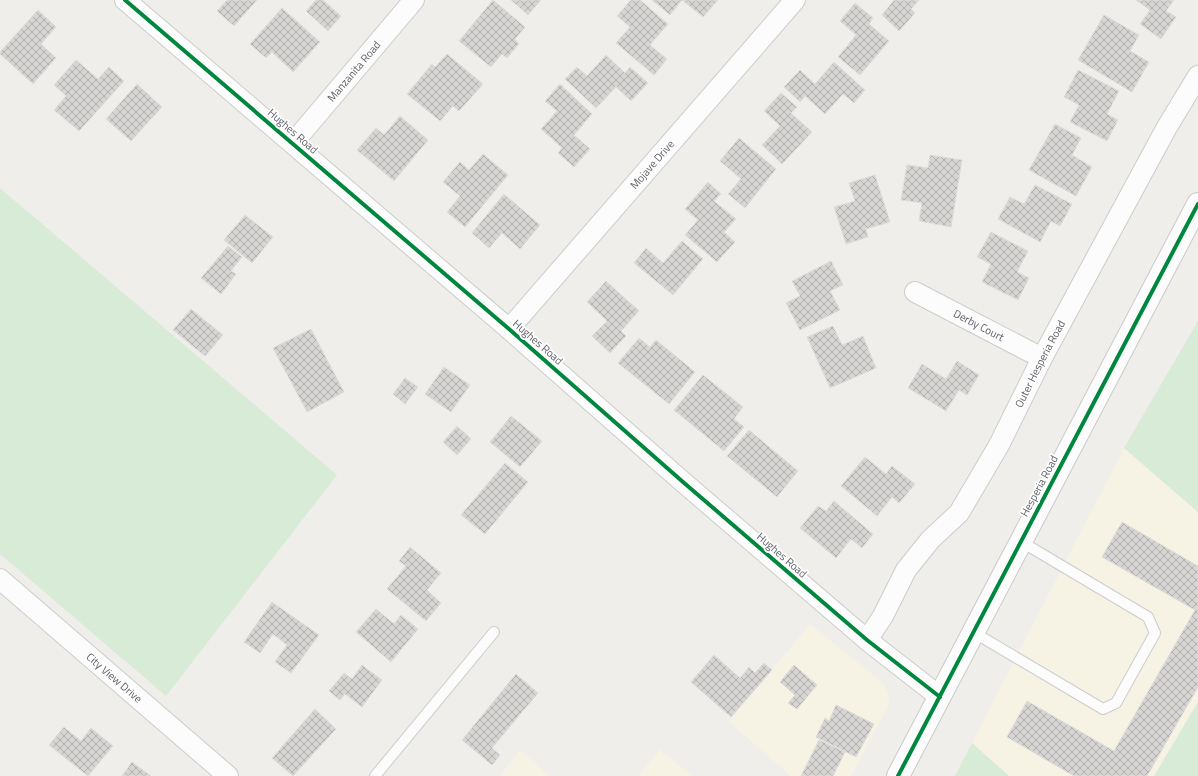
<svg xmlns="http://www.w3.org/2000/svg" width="1198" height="776" viewBox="0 0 1198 776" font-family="'Titillium Web',sans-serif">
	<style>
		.commercial { fill: #f7f3e4 }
		.grass { fill: #d8ebd6 }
		.building { fill: url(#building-cross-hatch); stroke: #deddd9 }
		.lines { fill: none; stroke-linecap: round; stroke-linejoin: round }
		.lane-casing { stroke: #cbcccc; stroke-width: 12 }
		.street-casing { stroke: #cbcccc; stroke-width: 22 }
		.secondary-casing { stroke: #cacacb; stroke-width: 24 }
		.lane { stroke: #fdfcfc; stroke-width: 10 }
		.street { stroke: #fdfcfc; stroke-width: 20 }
		.secondary { stroke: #fdfcfc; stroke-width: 22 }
		.cycleway-casing { stroke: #fff; stroke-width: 6 }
		.cycleway { stroke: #00873e; stroke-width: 4 }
		.labels { text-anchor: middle; stroke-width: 3.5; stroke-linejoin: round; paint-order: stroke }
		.street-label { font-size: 11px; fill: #5f6368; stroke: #fff }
	</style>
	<defs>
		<pattern id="building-cross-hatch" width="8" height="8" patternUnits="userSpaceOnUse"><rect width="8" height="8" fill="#d6d5d3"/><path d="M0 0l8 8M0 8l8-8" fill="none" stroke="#b1b0af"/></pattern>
	</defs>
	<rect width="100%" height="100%" fill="#efeeea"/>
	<g class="commercial">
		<polygon points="1124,448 1198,512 1198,702 1154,776 1009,776 972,743"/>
		<polygon points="810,624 883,683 889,695 889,705 851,776 791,776 729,722"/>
		<polygon points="520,750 549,776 500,776"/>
		<polygon points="660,750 692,776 638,776"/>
	</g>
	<g class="grass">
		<polygon points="0,188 337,475 166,696 0,554"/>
		<polygon points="1198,321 1198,512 1124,448"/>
		<polygon points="1198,702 1198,776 1154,776"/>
		<polygon points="972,743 1009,776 955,776"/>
	</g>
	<g class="building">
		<polygon points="227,0 257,0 234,26 217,11"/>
		<polygon points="316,0 323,0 341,16 328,31 306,11"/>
		<polygon points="493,0 525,27 515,39 519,44 507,58 502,54 491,67 459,41"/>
		<polygon points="511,0 541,0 528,15"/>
		<polygon points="631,0 640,0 668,24 650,45 667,59 654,75 616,43 630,27 617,16"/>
		<polygon points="652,0 718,0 703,17 682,0 670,15"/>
		<polygon points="894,0 919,0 911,9 915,13 899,31 882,15"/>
		<polygon points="1136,0 1174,0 1166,11 1176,17 1161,39 1140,24 1150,10"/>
		<polygon points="855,3 873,18 869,24 889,41 860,75 838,57 856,35 840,21"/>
		<polygon points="282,8 320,42 293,72 272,52 266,58 250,44"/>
		<polygon points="38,10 56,27 41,44 56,58 33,84 0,54 0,52"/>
		<polygon points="1104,15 1139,35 1130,51 1149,62 1132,92 1078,60"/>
		<polygon points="447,54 483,84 459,111 453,106 440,121 407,94 432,64 435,67"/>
		<polygon points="606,55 625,73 630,67 648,83 631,101 616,87 596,108 565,79 577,67 587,76"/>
		<polygon points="76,60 98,79 109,67 124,81 79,131 54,110 66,96 54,85"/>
		<polygon points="834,62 865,90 854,103 843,94 825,114 805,96 800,102 784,87 800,70 815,84"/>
		<polygon points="1078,70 1119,91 1107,114 1118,120 1107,141 1070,122 1079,105 1064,97"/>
		<polygon points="137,84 162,107 131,141 106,119"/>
		<polygon points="560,84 592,114 574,135 590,149 574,167 558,153 562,148 541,129 557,111 545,101"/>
		<polygon points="781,93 797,107 791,113 812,132 782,164 762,145 780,126 764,111"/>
		<polygon points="400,116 428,140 394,181 357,150 376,128 384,135"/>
		<polygon points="1055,124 1081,138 1072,155 1092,167 1076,196 1029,170"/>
		<polygon points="739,138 776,169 745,208 728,194 741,179 720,161"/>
		<polygon points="483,154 508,175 465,227 447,212 460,196 443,182 460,162 469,170"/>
		<polygon points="930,155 962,160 951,227 919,221 922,203 901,200 907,165 928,168"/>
		<polygon points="875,175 890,222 866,229 868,237 846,244 834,207 855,201 849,183"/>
		<polygon points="708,182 721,194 714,201 736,219 724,232 735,242 717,262 685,235 698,220 685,209"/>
		<polygon points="1035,185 1072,204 1060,226 1051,221 1040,242 998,219 1010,197 1024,204"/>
		<polygon points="504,194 540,225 520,249 502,233 489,248 472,233"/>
		<polygon points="245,215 273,237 252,263 224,240"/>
		<polygon points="991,232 1028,251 1017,272 1029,278 1018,300 982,282 991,264 977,257"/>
		<polygon points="682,241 703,259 673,295 634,263 646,248 663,263"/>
		<polygon points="228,246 242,257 231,271 236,274 221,294 201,278"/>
		<polygon points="831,261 843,285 830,291 840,310 800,330 786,303 800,296 792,281"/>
		<polygon points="606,281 639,311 621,331 626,336 610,353 592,336 607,321 587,302"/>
		<polygon points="191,309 223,335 205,356 173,330"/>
		<polygon points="833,326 842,345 863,336 876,368 830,388 807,337"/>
		<polygon points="311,329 344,392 307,412 273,348"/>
		<polygon points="639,338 650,347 656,340 695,372 669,404 618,363"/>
		<polygon points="957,361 979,375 967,395 959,390 946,411 908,388 922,364 946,379"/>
		<polygon points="444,367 470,385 451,412 425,394"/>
		<polygon points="703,375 743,407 734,419 744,427 724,451 674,410"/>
		<polygon points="405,378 418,387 405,404 393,394"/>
		<polygon points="511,416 542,441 520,467 490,442"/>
		<polygon points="457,426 471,439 457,455 443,442"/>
		<polygon points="749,430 798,471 777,497 727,456"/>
		<polygon points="865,457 886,474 892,466 915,484 899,503 892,497 877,516 841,486"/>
		<polygon points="505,463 528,482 485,534 461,515"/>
		<polygon points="834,501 873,534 862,548 851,539 836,558 800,528 818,506 826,511"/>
		<polygon points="1122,522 1198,566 1198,687 1147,776 1074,776 1007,737 1027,701 1114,751 1195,610 1102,557"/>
		<polygon points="410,547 441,573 427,590 441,603 426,621 387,589 406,566 399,561"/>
		<polygon points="272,602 319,635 291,673 275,662 287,645 273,634 260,653 244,642"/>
		<polygon points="376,609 394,624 401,615 418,629 391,662 356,632"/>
		<polygon points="714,655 740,678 749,667 755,673 764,663 772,670 731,717 691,682"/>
		<polygon points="362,665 382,680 362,707 345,694 340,700 329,691 344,673 352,679"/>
		<polygon points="794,665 817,685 797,709 788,703 795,695 780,682"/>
		<polygon points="516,674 538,693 492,748 500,755 492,765 462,740"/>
		<polygon points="836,705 874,724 856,757 816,737 825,718 829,721"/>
		<polygon points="315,709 336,729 293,776 272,758"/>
		<polygon points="64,727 81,741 91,728 113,746 88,776 49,745"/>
		<polygon points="819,740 845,752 833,776 801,776"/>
		<polygon points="132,762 151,776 122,776"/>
	</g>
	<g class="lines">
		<g class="lane-casing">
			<g id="lane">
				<polyline points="973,632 1103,709 1116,703 1155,633 1148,617 1020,541"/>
				<polyline points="375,776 494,632"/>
			</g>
		</g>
		<g class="street-casing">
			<g id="street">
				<polyline points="125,0 509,329 683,482 867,640 940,697"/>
				<path id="s1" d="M 293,143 L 414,0"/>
				<path id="s2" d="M 915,292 L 1042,358"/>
				<path id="s3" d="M 509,329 L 795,0"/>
				<path id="s4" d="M 0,579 L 228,776"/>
				<path id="s5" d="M 867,640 L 883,616 L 906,570 L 931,539 L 959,513 L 999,445 L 1042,358 L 1167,127 L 1198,76"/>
			</g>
		</g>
		<g class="secondary-casing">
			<polyline id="secondary" points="898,776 1198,204"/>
		</g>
		<use href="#lane" class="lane"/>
		<use href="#street" class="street"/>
		<use href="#secondary" class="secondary"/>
		<g class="cycleway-casing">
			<g id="cycleway">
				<polyline points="125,0 509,329 683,482 867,640 940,697"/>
				<polyline points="898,776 1198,204"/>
			</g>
		</g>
		<use href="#cycleway" class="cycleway"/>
	</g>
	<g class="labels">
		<g class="street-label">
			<text dy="4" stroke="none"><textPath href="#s1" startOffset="94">Manzanita Road</textPath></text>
			<text transform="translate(293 131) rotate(41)" y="4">Hughes Road</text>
			<text dy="4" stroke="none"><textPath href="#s3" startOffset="218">Mojave Drive</textPath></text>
			<text dy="4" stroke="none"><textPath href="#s2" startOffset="72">Derby Court</textPath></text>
			<text transform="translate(538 342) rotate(41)" y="4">Hughes Road</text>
			<text dy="4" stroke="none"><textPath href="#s5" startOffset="328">Outer Hesperia Road</textPath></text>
			<text transform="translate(1039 486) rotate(-62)" y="4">Hesperia Road</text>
			<text transform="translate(782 555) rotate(41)" y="4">Hughes Road</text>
			<text dy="4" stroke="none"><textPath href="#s4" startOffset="151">City View Drive</textPath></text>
		</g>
	</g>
</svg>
